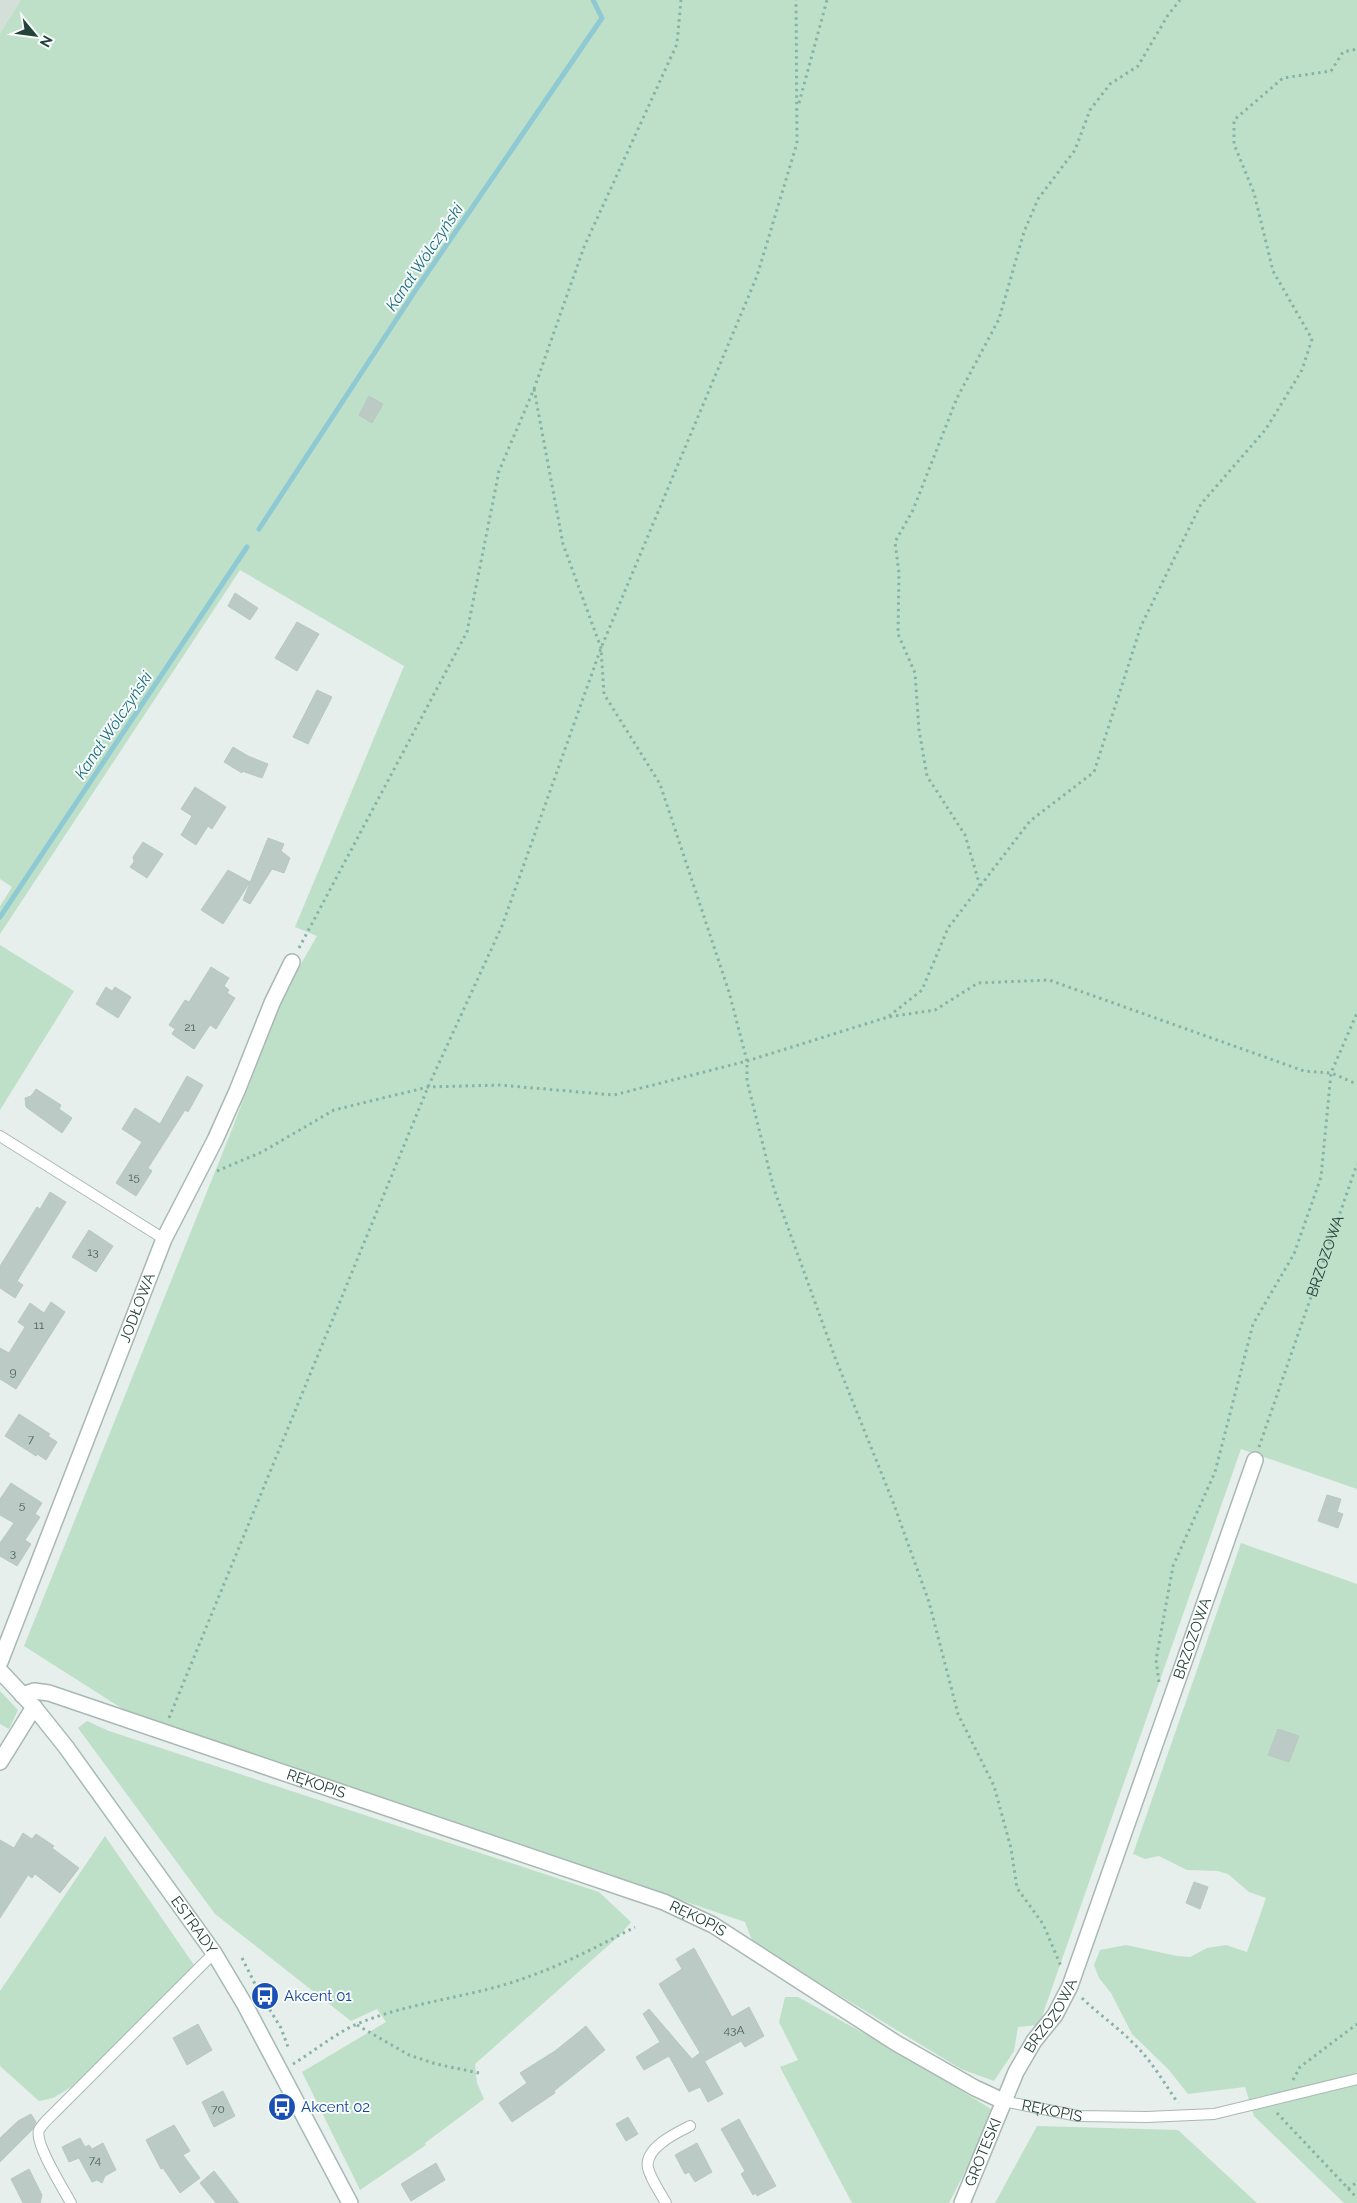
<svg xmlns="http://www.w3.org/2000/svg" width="1357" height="2203" viewBox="0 0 1357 2203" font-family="Raleway,sans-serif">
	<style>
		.built { fill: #d4dfda }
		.green { fill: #bfe0c8 }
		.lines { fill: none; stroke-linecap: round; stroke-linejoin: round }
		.stream { stroke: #8ec9d4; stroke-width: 5 }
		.building { fill: #bbcac4; stroke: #b8c9c2 }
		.service-casing { stroke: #a8b8b2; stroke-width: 12 }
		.minor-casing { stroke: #a8b8b2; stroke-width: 18 }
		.secondary-casing { stroke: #a4bbb3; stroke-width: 18 }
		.path { stroke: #86b3a5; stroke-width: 3; stroke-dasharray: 2.5 4; stroke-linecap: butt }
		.service { stroke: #fff; stroke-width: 10 }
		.minor { stroke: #fff; stroke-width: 15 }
		.secondary { stroke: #fff; stroke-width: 15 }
		.labels { text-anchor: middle; stroke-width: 4; stroke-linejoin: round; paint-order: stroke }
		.number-label { font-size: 12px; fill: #4a645c }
		.street-label { font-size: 15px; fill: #24423a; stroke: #f7fbf9 }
		.transit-label { font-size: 15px; fill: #164399; stroke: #f7fbf9; text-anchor: start }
		.water-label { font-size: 16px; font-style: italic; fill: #1c6f80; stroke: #f7fbf9 }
	</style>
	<rect width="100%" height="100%" fill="#e6efeb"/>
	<polygon class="built" points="0,0 21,0 0,33"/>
	<g class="green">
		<polygon points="21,0 1357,0 1357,1489 1241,1449 1039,2025 1018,2027 1014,2051 994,2081 961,2069 753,1943 745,1922 126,1711 24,1646 233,1127 283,995 317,936 295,927 404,666 240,570 0,934 0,906 12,887 0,879 0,33"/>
		<polygon points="0,945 74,991 0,1110"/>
		<polygon points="1241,1543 1357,1584 1357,2203 1344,2203 1254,2116 1245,2087 1188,2094 1168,2069 1132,2034 1111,1993 1099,1978 1094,1965 1100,1950 1126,1945 1177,1956 1190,1957 1207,1948 1226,1945 1247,1952 1266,1898 1249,1892 1228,1874 1218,1871 1187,1870 1159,1856 1145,1859 1133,1854"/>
		<polygon points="0,1691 18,1710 9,1729 0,1724"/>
		<polygon points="87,1721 109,1731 599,1892 631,1922 619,1936 475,2064 477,2083 484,2099 425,2143 426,2145 360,2190 302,2072 386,2022 377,2009 351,2021 215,1914 78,1728"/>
		<polygon points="105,1836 194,1965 76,2084 53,2098 39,2101 0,2066 0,1991"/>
		<polygon points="785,1997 798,1997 907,2057 991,2109 974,2154 949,2203 852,2203 780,2067 798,2060 779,2022"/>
		<polygon points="1037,2126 1178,2130 1257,2203 995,2203"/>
	</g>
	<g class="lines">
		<g class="stream">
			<polyline points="259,529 415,291 602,18 593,0"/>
			<polyline points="0,917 247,547"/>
		</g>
	</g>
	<g class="building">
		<polygon points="369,396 383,404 372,423 359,415"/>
		<polygon points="235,593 258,608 250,620 228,606"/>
		<polygon points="297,622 319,634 297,671 275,658"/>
		<polygon points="317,690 332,697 308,744 293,737"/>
		<polygon points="233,747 248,756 268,764 262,778 242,771 242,773 224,762"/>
		<polygon points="195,787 226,807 212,829 208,826 196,845 181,835 192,816 181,809"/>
		<polygon points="268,838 284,844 281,851 290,858 284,873 272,869 250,904 243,900"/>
		<polygon points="143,842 163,854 147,878 130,867 134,862 133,857"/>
		<polygon points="228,870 250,882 223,924 201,910"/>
		<polygon points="211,967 229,978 224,986 229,990 227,993 235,998 216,1029 210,1025 194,1049 172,1034 175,1029 169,1025 185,1000 189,1002"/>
		<polygon points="106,987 112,991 115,987 131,997 118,1018 96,1004"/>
		<polygon points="187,1076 203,1085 188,1112 185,1110 148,1168 152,1171 136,1196 116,1183 142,1142 122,1129 135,1108 160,1124"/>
		<polygon points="36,1089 61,1105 59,1109 72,1118 62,1133 26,1107 25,1098 31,1096"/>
		<polygon points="50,1192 66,1202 17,1281 23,1285 15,1298 0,1288 0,1266 37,1207 40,1209"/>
		<polygon points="89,1230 113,1246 96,1272 72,1257"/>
		<polygon points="51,1302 65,1312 16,1389 0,1379 0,1348 9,1353 25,1327 18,1322 30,1303 44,1313"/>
		<polygon points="19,1414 50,1434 48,1436 57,1442 46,1460 37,1454 36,1456 5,1436"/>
		<polygon points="11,1483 42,1503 35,1514 40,1517 25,1540 31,1544 17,1566 0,1556 0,1543 14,1523 0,1515 0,1499"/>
		<polygon points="1327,1495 1341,1499 1337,1512 1343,1514 1338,1528 1318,1521"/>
		<polygon points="1278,1729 1299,1736 1289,1762 1268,1755"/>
		<polygon points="23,1833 32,1839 36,1834 54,1846 52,1848 79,1868 60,1893 35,1874 32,1878 28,1875 0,1918 0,1840 14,1848"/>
		<polygon points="1194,1882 1208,1887 1200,1909 1186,1903"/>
		<polygon points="694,1948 732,2017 749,2007 764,2036 745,2047 741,2041 705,2061 659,1984 682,1969 676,1959"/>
		<polygon points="649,2009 692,2059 700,2053 723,2094 708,2102 700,2087 689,2092 669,2056 644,2070 636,2057 660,2042 643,2014"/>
		<polygon points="198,2024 212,2050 187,2065 173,2038"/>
		<polygon points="586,2026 605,2050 554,2091 555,2093 512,2122 499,2103 527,2083 520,2073 555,2051"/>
		<polygon points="223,2091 235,2116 214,2127 202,2102"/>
		<polygon points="31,2114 36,2122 32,2130 0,2162 0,2138 18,2121"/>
		<polygon points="628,2117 638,2134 626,2141 616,2124"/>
		<polygon points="739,2119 776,2186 757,2196 756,2193 753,2195 741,2174 745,2171 721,2129"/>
		<polygon points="174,2125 190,2151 183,2155 200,2178 180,2193 163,2168 161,2169 146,2140"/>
		<polygon points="80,2138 85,2147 89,2145 92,2149 103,2143 116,2170 105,2176 102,2183 97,2180 92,2182 79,2158 69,2162 62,2147"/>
		<polygon points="697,2143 712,2172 695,2182 689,2172 685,2174 675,2155"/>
		<polygon points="436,2163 445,2180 411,2201 401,2184"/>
		<polygon points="29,2169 42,2195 40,2203 23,2203 11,2179"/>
		<polygon points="214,2171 222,2181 239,2203 216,2203 200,2183"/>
	</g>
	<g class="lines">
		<g class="service-casing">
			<g id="service">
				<polyline points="0,1136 164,1239"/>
				<path id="s2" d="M 1003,2101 L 1078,2116 L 1147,2117 L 1214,2114 L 1357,2079"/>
				<path d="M 71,2203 C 64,2190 34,2143 39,2130 C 42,2124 50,2117 55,2112 L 214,1953"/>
				<path d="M 666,2203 C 660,2192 651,2180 648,2168 C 644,2148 676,2133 690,2126"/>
			</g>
		</g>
		<g class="minor-casing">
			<g id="minor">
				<path id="s3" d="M 0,1662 L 164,1239 L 215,1140 L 237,1091 L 272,1003 L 292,962"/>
				<path id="s4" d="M 22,1695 L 34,1691 L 49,1693 L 664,1902 L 713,1925 L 896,2043 L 975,2088 L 1003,2101"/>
				<polyline points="0,1762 34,1707"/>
				<path id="s5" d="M 962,2203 L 1016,2072 L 1034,2041 L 1055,2015 L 1070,1986 L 1255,1460"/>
			</g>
		</g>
		<g class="secondary-casing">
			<g id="secondary">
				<path id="s6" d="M 0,1671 L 34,1707 L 66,1747 L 214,1953 L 245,2005 L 350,2203"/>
			</g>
		</g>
		<g class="path">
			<polyline points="799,103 827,0"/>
			<polyline points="534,389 563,544 601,648 604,694 660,784 729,992 747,1061 747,1081 774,1189 836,1360 893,1502 929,1602 958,1714 994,1786 1011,1848 1017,1888 1043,1924 1061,1966"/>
			<polyline points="980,886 965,835 927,776 919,730 915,673 898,634 899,573 895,542 913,510 957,398 999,319 1024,232 1038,199 1075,150 1090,110 1110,84 1138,66 1168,15 1180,0"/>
			<polyline points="299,948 467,632 499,471 534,389 584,247 677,44 681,0"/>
			<polyline points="889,1016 922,990 948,928 1030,821 1094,772 1141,626 1201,504 1266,429 1302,370 1312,339 1273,271 1254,193 1234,144 1234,120 1283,78 1331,71 1343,52 1357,49"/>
			<polyline points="217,1171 262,1152 334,1110 428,1087 499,1085 614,1095 747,1061 888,1017 935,1010 978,983 1049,980 1304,1071 1331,1073 1357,1084"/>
			<path id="s1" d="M 1259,1447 L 1357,1164"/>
			<polyline points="1159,1682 1156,1660 1173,1566 1215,1472 1253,1324 1294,1254 1321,1177 1331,1073 1357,1013"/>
			<polyline points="169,1718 428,1087 502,926 601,648 757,276 797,143 796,0"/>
			<polyline points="242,1958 259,1992 281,2028 288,2047"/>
			<path d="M 1082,1998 C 1098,2014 1118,2027 1134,2044 C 1152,2061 1164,2083 1178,2103"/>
			<polyline points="357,2025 409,2055 436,2064 479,2073"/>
			<path d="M 293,2064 C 313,2052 336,2033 357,2024 C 403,2005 453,1999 500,1986 C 549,1972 591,1950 635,1927"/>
			<polyline points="1293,2080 1300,2067 1357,2024"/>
			<polyline points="1277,2113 1357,2198"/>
			<polyline points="1348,2189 1357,2182"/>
		</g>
		<use href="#service" class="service"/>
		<use href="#minor" class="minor"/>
		<use href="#secondary" class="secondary"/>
	</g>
	<defs>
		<g id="bus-disc" transform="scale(1.4375)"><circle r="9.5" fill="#1a4fb4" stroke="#f7fbf9"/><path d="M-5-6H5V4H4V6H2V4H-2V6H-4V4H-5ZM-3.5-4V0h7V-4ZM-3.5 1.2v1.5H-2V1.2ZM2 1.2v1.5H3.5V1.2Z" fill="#fff"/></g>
	</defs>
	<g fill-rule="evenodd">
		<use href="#bus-disc" x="265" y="1996"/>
		<use href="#bus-disc" x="282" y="2107"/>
	</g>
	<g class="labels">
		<g class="number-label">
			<text x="190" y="1031">21</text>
			<text x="134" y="1181">15</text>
			<text x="93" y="1256">13</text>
			<text x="39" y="1329">11</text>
			<text x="13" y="1376">9</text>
			<text x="31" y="1443">7</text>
			<text x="22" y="1509">5</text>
			<text x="13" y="1557">3</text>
			<text x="734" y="2034">43A</text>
			<text x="218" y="2113">70</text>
			<text x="95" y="2164">74</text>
		</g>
		<g class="street-label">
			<text dy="5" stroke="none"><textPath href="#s1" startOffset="202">BRZOZOWA</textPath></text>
			<text dy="5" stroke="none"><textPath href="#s3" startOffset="380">JODŁOWA</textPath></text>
			<text dy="5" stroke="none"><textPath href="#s5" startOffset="612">BRZOZOWA</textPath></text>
			<text dy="5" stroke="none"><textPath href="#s4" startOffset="310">RĘKOPIS</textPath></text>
			<text dy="5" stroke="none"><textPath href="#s4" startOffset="715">RĘKOPIS</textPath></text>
			<text dy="5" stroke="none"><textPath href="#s6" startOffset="320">ESTRADY</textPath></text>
			<text dy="5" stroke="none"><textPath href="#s5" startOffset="208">BRZOZOWA</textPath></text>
			<text dy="5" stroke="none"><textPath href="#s2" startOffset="50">RĘKOPIS</textPath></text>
			<text dy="5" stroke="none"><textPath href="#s5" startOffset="55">GROTESKI</textPath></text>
		</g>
		<g class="transit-label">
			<text x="284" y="2001">Akcent 01</text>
			<text x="301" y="2112">Akcent 02</text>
		</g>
		<g class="water-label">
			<text transform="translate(424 257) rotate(-56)" y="6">Kanał Wólczyński</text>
			<text transform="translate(113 725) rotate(-56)" y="6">Kanał Wólczyński</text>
		</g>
	</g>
	<g transform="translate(35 35) rotate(119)" stroke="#f7fbf9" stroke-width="4" paint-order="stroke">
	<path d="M0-4L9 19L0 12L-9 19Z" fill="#24423a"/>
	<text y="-8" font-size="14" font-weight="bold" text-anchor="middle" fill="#24423a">N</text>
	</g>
</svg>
